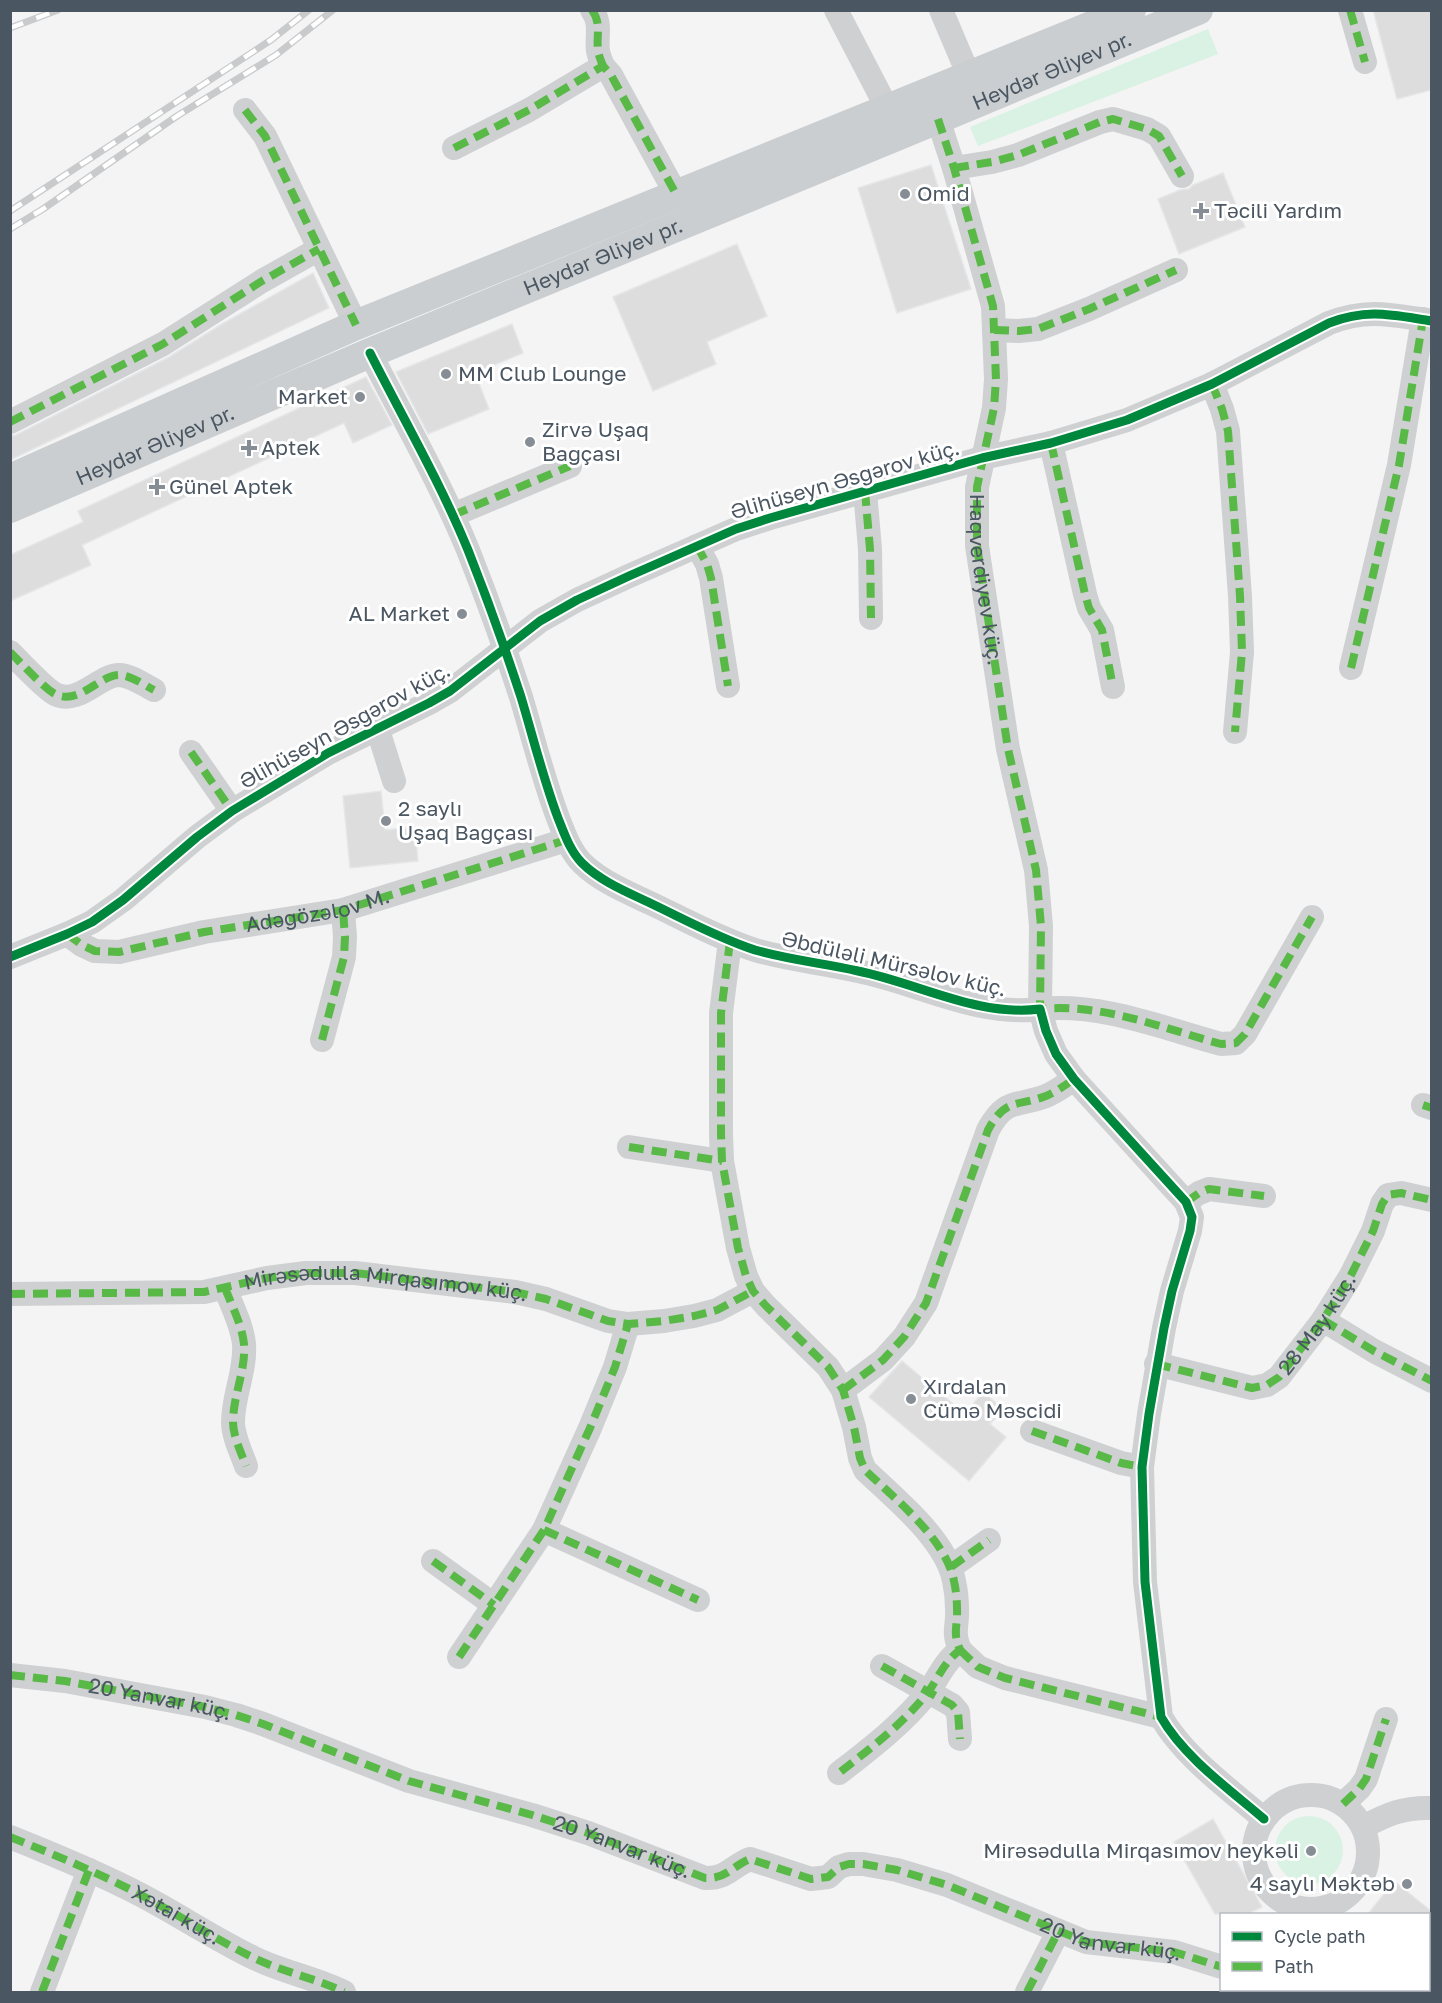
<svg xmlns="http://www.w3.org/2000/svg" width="1442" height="2003" viewBox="0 0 1442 2003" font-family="'Golos Text',sans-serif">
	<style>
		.green { fill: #d9f2e3 }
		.building { fill: #ddddde; stroke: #e5e6e7; stroke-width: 1.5 }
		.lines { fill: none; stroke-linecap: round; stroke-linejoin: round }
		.minor { stroke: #ced0d2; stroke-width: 24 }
		.major { stroke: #caced1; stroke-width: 30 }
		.rail-casing { stroke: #c9cacc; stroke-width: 7 }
		.rail { stroke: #fff; stroke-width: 4.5; stroke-dasharray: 14; stroke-linecap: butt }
		.quiet { stroke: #58b947; stroke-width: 8; stroke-dasharray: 15 8; stroke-linecap: butt }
		.cycleway-casing { stroke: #fff; stroke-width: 13 }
		.cycleway { stroke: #00873e; stroke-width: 9 }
		.poi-dot { fill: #868d94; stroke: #fff; stroke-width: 2 }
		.labels { text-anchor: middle; stroke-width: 6; stroke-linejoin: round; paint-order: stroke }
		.street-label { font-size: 21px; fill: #4a5661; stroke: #fff }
		.poi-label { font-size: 21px; fill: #4a5661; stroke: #fff; text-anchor: start }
	</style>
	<rect width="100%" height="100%" fill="#f4f4f4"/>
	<g class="green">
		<polygon points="1208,29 1218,54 978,146 970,127"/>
		<circle cx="1309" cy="1850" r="34"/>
	</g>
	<g class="building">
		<polygon points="1373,10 1431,10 1431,90 1397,99"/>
		<polygon points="931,165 971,289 897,313 858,188"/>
		<polygon points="1223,173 1245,227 1179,254 1158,199 1180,190 1189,189 1193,185"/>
		<polygon points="737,244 767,316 707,342 716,364 653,391 613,297"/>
		<polygon points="313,273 329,308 10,460 10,436 16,435 169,357 222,324"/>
		<polygon points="512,324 523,353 475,373 489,409 428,434 396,372"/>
		<polygon points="366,377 392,425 353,443 344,423 82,545 91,565 10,601 10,555 83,522 78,511"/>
		<polygon points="381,791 385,830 415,827 418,861 350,868 343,796"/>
		<polygon points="902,1361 965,1414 983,1392 1003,1409 990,1424 1006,1437 969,1481 869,1397"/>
		<polygon points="1213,1819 1262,1907 1248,1914 1215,1914 1174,1842"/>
		<polygon points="1394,1881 1431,1911 1431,1914 1368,1914"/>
	</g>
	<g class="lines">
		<g class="minor">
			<path d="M 592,10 C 602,24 596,35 598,51 C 599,56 601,61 603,66"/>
			<polyline points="836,10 888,110"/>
			<polyline points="941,10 969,76"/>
			<polyline points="1350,10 1365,62"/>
			<polyline points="245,110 265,136 356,325"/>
			<path id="s1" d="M 938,119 L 954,168 L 993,306 L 996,379 L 994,408 L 977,487 L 977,546 L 1008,749 L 1036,870 L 1041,926 L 1040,1009 C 1102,1003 1162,1028 1221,1044 L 1236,1043 L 1245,1034 L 1312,917"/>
			<polyline points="454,148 529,110 603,66 611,75 677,196"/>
			<polyline points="954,168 992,162 1018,155 1100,122 1113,119 1147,129 1159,136 1182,176"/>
			<polyline points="994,330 1019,331 1038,329 1089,309 1176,270"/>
			<path d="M 370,353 C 403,418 440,482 468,550 C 487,598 505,648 521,697 C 533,737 543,778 558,818 C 564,833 570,851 582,863 C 600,881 627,892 650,903 C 684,919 718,938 755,950 C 789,960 823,963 858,971 C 918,983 977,1017 1040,1009 L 1046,1031 L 1056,1054 L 1074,1079 L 1186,1202 L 1192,1217 L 1190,1231 L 1172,1291 L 1164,1328 L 1149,1414 L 1142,1467 L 1145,1582 L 1161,1717 C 1184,1757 1229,1789 1264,1819"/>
			<polyline points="1212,384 1222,409 1228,431 1240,596 1242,652 1235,732"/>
			<polyline points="10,422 163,344 262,281 319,249"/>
			<polyline points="1051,443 1085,594 1089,608 1102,630 1113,687"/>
			<polyline points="865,491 870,549 871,618"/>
			<polyline points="453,515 570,466"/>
			<polyline points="697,546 707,564 711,578 728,686"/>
			<path d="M 10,652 C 20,662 45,689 55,694 C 79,706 100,674 120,675 C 132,676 144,685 154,690"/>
			<polyline points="1351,668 1399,465 1423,319"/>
			<polyline points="377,727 394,781"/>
			<polyline points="191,752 232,811"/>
			<polyline points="67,934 82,945 95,951 119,952 204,932 343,910 566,840"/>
			<path d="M 730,941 L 721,1013 L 721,1134 L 722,1161 L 738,1248 L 746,1276 L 753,1291 L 766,1306 L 828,1367 L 843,1390 L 854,1427 L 860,1458 L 865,1470 C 895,1499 946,1539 954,1581 C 956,1590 957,1600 957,1609 C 958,1628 952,1630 960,1650 C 945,1661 939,1676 929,1691 C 904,1723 871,1748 839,1773"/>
			<path d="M 10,957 L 67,934 L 92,922 L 123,900 L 197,837 L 232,811 L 328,753 L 429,703 L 450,691 L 540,621 L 577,600 L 629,576 L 736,529 L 770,518 L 982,458 L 1051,443 L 1127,420 L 1212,384 L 1329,323 C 1368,308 1392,315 1432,321"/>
			<polyline points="322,1040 344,957 345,937 343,910"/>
			<polyline points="1423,1105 1432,1108"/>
			<polyline points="629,1147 722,1161"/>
			<polyline points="1186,1202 1199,1193 1209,1189 1264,1196"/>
			<path d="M 225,1288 C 232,1306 242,1325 244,1344 C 246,1370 233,1396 233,1422 C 233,1436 241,1452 246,1466"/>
			<polyline points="10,1294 204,1292 267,1278 306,1273 355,1273 515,1292 546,1299 608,1321 628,1324 664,1321 694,1316 717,1310 753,1291"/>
			<polyline points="1323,1320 1374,1351 1432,1381"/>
			<polyline points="1156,1364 1252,1388 1267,1385 1279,1377 1323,1320 1350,1277 1373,1231 1382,1204 1388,1195 1401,1193 1432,1200"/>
			<path d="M 843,1390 L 883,1360 L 904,1337 L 926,1303 L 988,1130 C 1006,1097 1017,1107 1046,1096 C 1056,1092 1065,1085 1074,1079"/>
			<polyline points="1032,1431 1121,1463 1142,1467"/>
			<polyline points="544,1530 698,1600"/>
			<polyline points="433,1561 494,1605"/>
			<polyline points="951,1567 989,1540"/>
			<polyline points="960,1650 978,1667 1005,1678 1161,1717"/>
			<polyline points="459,1657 544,1530 590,1428 615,1367 628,1324"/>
			<polyline points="882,1666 952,1705 958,1712 960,1739"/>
			<path d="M 10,1675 L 65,1681 L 205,1707 L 236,1715 L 263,1724 L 409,1781 L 532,1815 L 588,1833 L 705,1878 C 727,1879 732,1866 750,1859 L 811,1879 L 828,1877 L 839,1867 L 849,1864 L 863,1864 L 897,1870 L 947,1885 L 1086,1942 L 1174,1952 L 1222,1967"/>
			<circle cx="1311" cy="1852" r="57"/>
			<polyline points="1343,1804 1359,1789 1366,1779 1386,1719"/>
			<path d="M 1363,1827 C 1388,1814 1403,1807 1432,1808"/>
			<path id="s2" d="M 10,1837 C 55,1855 99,1873 141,1895 C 179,1915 215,1939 254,1958 C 283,1972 315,1978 344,1992"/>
			<polyline points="1280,1990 1281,1992"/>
			<polyline points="1358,1990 1362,1992"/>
			<polyline points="42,1992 89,1870"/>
			<polyline points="1027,1992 1058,1932"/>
		</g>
		<g class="major">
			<polyline points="10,479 356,325 1131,10"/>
			<path id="s3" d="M 10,508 L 370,353 L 938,119 L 1198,10"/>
		</g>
		<g class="rail-casing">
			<g id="rail">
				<polyline points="10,28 58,10"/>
				<polyline points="10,211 271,40 309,10"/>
				<polyline points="10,229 43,209 177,116 276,55 333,10"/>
			</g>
		</g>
		<use href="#rail" class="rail"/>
		<g class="quiet">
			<path d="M 592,10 C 602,24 596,35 598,51 C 599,56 601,61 603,66"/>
			<polyline points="1350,10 1365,62"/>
			<polyline points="245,110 265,136 356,325"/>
			<path d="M 938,119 L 954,168 L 993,306 L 996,379 L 994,408 L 977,487 L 977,546 L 1008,749 L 1036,870 L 1041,926 L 1040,1009 C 1102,1003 1162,1028 1221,1044 L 1236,1043 L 1245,1034 L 1312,917"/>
			<polyline points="454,148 529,110 603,66 611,75 677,196"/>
			<polyline points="954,168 992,162 1018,155 1100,122 1113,119 1147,129 1159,136 1182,176"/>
			<polyline points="994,330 1019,331 1038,329 1089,309 1176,270"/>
			<polyline points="1212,384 1222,409 1228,431 1240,596 1242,652 1235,732"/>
			<polyline points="10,422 163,344 262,281 319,249"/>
			<polyline points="1051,443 1085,594 1089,608 1102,630 1113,687"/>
			<polyline points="865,491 870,549 871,618"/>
			<polyline points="453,515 570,466"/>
			<polyline points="697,546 707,564 711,578 728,686"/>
			<path d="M 10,652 C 20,662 45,689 55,694 C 79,706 100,674 120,675 C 132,676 144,685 154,690"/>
			<polyline points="1351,668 1399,465 1423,319"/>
			<polyline points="191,752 232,811"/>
			<path id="s4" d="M 67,934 L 82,945 L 95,951 L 119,952 L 204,932 L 343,910 L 566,840"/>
			<path d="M 730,941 L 721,1013 L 721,1134 L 722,1161 L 738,1248 L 746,1276 L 753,1291 L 766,1306 L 828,1367 L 843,1390 L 854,1427 L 860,1458 L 865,1470 C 895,1499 946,1539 954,1581 C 956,1590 957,1600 957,1609 C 958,1628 952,1630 960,1650 C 945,1661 939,1676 929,1691 C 904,1723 871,1748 839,1773"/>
			<polyline points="322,1040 344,957 345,937 343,910"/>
			<polyline points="1423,1105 1432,1108"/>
			<polyline points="629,1147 722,1161"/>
			<polyline points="1186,1202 1199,1193 1209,1189 1264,1196"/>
			<path d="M 225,1288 C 232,1306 242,1325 244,1344 C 246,1370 233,1396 233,1422 C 233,1436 241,1452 246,1466"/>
			<path id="s5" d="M 10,1294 L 204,1292 L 267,1278 L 306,1273 L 355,1273 L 515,1292 L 546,1299 L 608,1321 L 628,1324 L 664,1321 L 694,1316 L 717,1310 L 753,1291"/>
			<polyline points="1323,1320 1374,1351 1432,1381"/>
			<path id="s6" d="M 1156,1364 L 1252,1388 L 1267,1385 L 1279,1377 L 1323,1320 L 1350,1277 L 1373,1231 L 1382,1204 L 1388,1195 L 1401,1193 L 1432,1200"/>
			<path d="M 843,1390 L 883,1360 L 904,1337 L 926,1303 L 988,1130 C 1006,1097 1017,1107 1046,1096 C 1056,1092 1065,1085 1074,1079"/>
			<polyline points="1032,1431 1121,1463 1142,1467"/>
			<polyline points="544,1530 698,1600"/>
			<polyline points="433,1561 494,1605"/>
			<polyline points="951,1567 989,1540"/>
			<polyline points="960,1650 978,1667 1005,1678 1161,1717"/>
			<polyline points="459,1657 544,1530 590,1428 615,1367 628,1324"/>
			<polyline points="882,1666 952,1705 958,1712 960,1739"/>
			<path id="s7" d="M 10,1675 L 65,1681 L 205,1707 L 236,1715 L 263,1724 L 409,1781 L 532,1815 L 588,1833 L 705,1878 C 727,1879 732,1866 750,1859 L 811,1879 L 828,1877 L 839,1867 L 849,1864 L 863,1864 L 897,1870 L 947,1885 L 1086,1942 L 1174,1952 L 1222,1967"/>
			<polyline points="1343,1804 1359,1789 1366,1779 1386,1719"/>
			<path d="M 10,1837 C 55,1855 99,1873 141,1895 C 179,1915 215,1939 254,1958 C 283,1972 315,1978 344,1992"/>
			<polyline points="42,1992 89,1870"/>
			<polyline points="1027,1992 1058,1932"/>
		</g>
		<g class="cycleway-casing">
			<g id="cycleway">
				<path d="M 370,353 C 403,418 440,482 468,550 C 487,598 505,648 521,697 C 533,737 543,778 558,818 C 564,833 570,851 582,863 C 600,881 627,892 650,903 C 684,919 718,938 755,950 C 789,960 823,963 858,971 C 918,983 977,1017 1040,1009 L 1046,1031 L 1056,1054 L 1074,1079 L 1186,1202 L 1192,1217 L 1190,1231 L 1172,1291 L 1164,1328 L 1149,1414 L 1142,1467 L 1145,1582 L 1161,1717 C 1184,1757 1229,1789 1264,1819"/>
				<path d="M 10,957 L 67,934 L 92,922 L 123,900 L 197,837 L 232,811 L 328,753 L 429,703 L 450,691 L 540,621 L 577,600 L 629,576 L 736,529 L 770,518 L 982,458 L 1051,443 L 1127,420 L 1212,384 L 1329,323 C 1368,308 1392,315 1432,321"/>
			</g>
		</g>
		<use href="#cycleway" class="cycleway"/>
	</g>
	<g class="poi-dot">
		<circle cx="905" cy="194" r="6"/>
		<path d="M1198 202h6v6h6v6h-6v6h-6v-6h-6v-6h6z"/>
		<circle cx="446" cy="374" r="6"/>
		<circle cx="360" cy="397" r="6"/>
		<circle cx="530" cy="442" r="6"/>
		<path d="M246 439h6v6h6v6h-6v6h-6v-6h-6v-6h6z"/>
		<path d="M154 478h6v6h6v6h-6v6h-6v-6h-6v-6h6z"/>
		<circle cx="462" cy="614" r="6"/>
		<circle cx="386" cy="821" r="6"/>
		<circle cx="911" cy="1399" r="6"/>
		<circle cx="1311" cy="1851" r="6"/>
		<circle cx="1407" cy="1884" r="6"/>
	</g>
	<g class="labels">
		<g class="street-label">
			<text dy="7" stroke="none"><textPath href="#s3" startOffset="1130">Heydər Əliyev pr.</textPath></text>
			<text dy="7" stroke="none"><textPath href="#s3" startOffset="644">Heydər Əliyev pr.</textPath></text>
			<text dy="7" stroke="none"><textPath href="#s3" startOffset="158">Heydər Əliyev pr.</textPath></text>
			<text transform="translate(845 480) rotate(-16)" y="7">Əlihüseyn Əsgərov küç.</text>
			<text dy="7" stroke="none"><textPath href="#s1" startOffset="471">Haqverdiyev küç.</textPath></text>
			<text transform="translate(345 726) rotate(-29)" y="7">Əlihüseyn Əsgərov küç.</text>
			<text dy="7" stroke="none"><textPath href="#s4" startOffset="260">Adəgözəlov M.</textPath></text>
			<text transform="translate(894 964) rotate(13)" y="7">Əbdüləli Mürsəlov küç.</text>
			<text dy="7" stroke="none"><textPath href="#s5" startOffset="378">Mirəsədulla Mirqasımov küç.</textPath></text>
			<text dy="7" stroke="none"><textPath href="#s6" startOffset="194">28 May küç.</textPath></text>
			<text dy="7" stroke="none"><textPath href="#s7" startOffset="152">20 Yanvar küç.</textPath></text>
			<text dy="7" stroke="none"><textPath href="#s7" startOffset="638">20 Yanvar küç.</textPath></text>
			<text dy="7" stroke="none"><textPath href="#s2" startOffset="184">Xətai küç.</textPath></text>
			<text dy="7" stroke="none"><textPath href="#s7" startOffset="1158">20 Yanvar küç.</textPath></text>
		</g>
		<g class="poi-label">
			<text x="917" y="201">Omid</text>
			<text x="1214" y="218">Təcili Yardım</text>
			<text x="458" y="381">MM Club Lounge</text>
			<text x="348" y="404" text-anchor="end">Market</text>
			<text x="542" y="437">Zirvə Uşaq<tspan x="542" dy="24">Bağçası</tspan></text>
			<text x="261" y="455">Aptek</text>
			<text x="169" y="494">Günel Aptek</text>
			<text x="450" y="621" text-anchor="end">AL Market</text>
			<text x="398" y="816">2 saylı<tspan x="398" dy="24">Uşaq Bağçası</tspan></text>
			<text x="923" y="1394">Xırdalan<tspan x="923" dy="24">Cümə Məscidi</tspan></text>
			<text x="1299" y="1858" text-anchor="end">Mirəsədulla Mirqasımov heykəli</text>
			<text x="1395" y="1891" text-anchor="end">4 saylı Məktəb</text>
		</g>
	</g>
	<rect width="1442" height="2003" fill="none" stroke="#4a5661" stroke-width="24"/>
	<rect x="1220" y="1913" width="210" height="78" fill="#ffffff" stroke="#b7bbc0" stroke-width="1.5"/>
	<rect x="1232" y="1932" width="30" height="9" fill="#00873e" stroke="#b7bbc0" stroke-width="1.5"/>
	<text x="1274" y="1943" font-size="18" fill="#4a5661">Cycle path</text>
	<rect x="1232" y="1962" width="30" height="9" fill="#58b947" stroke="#b7bbc0" stroke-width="1.5"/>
	<text x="1274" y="1973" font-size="18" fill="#4a5661">Path</text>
</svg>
